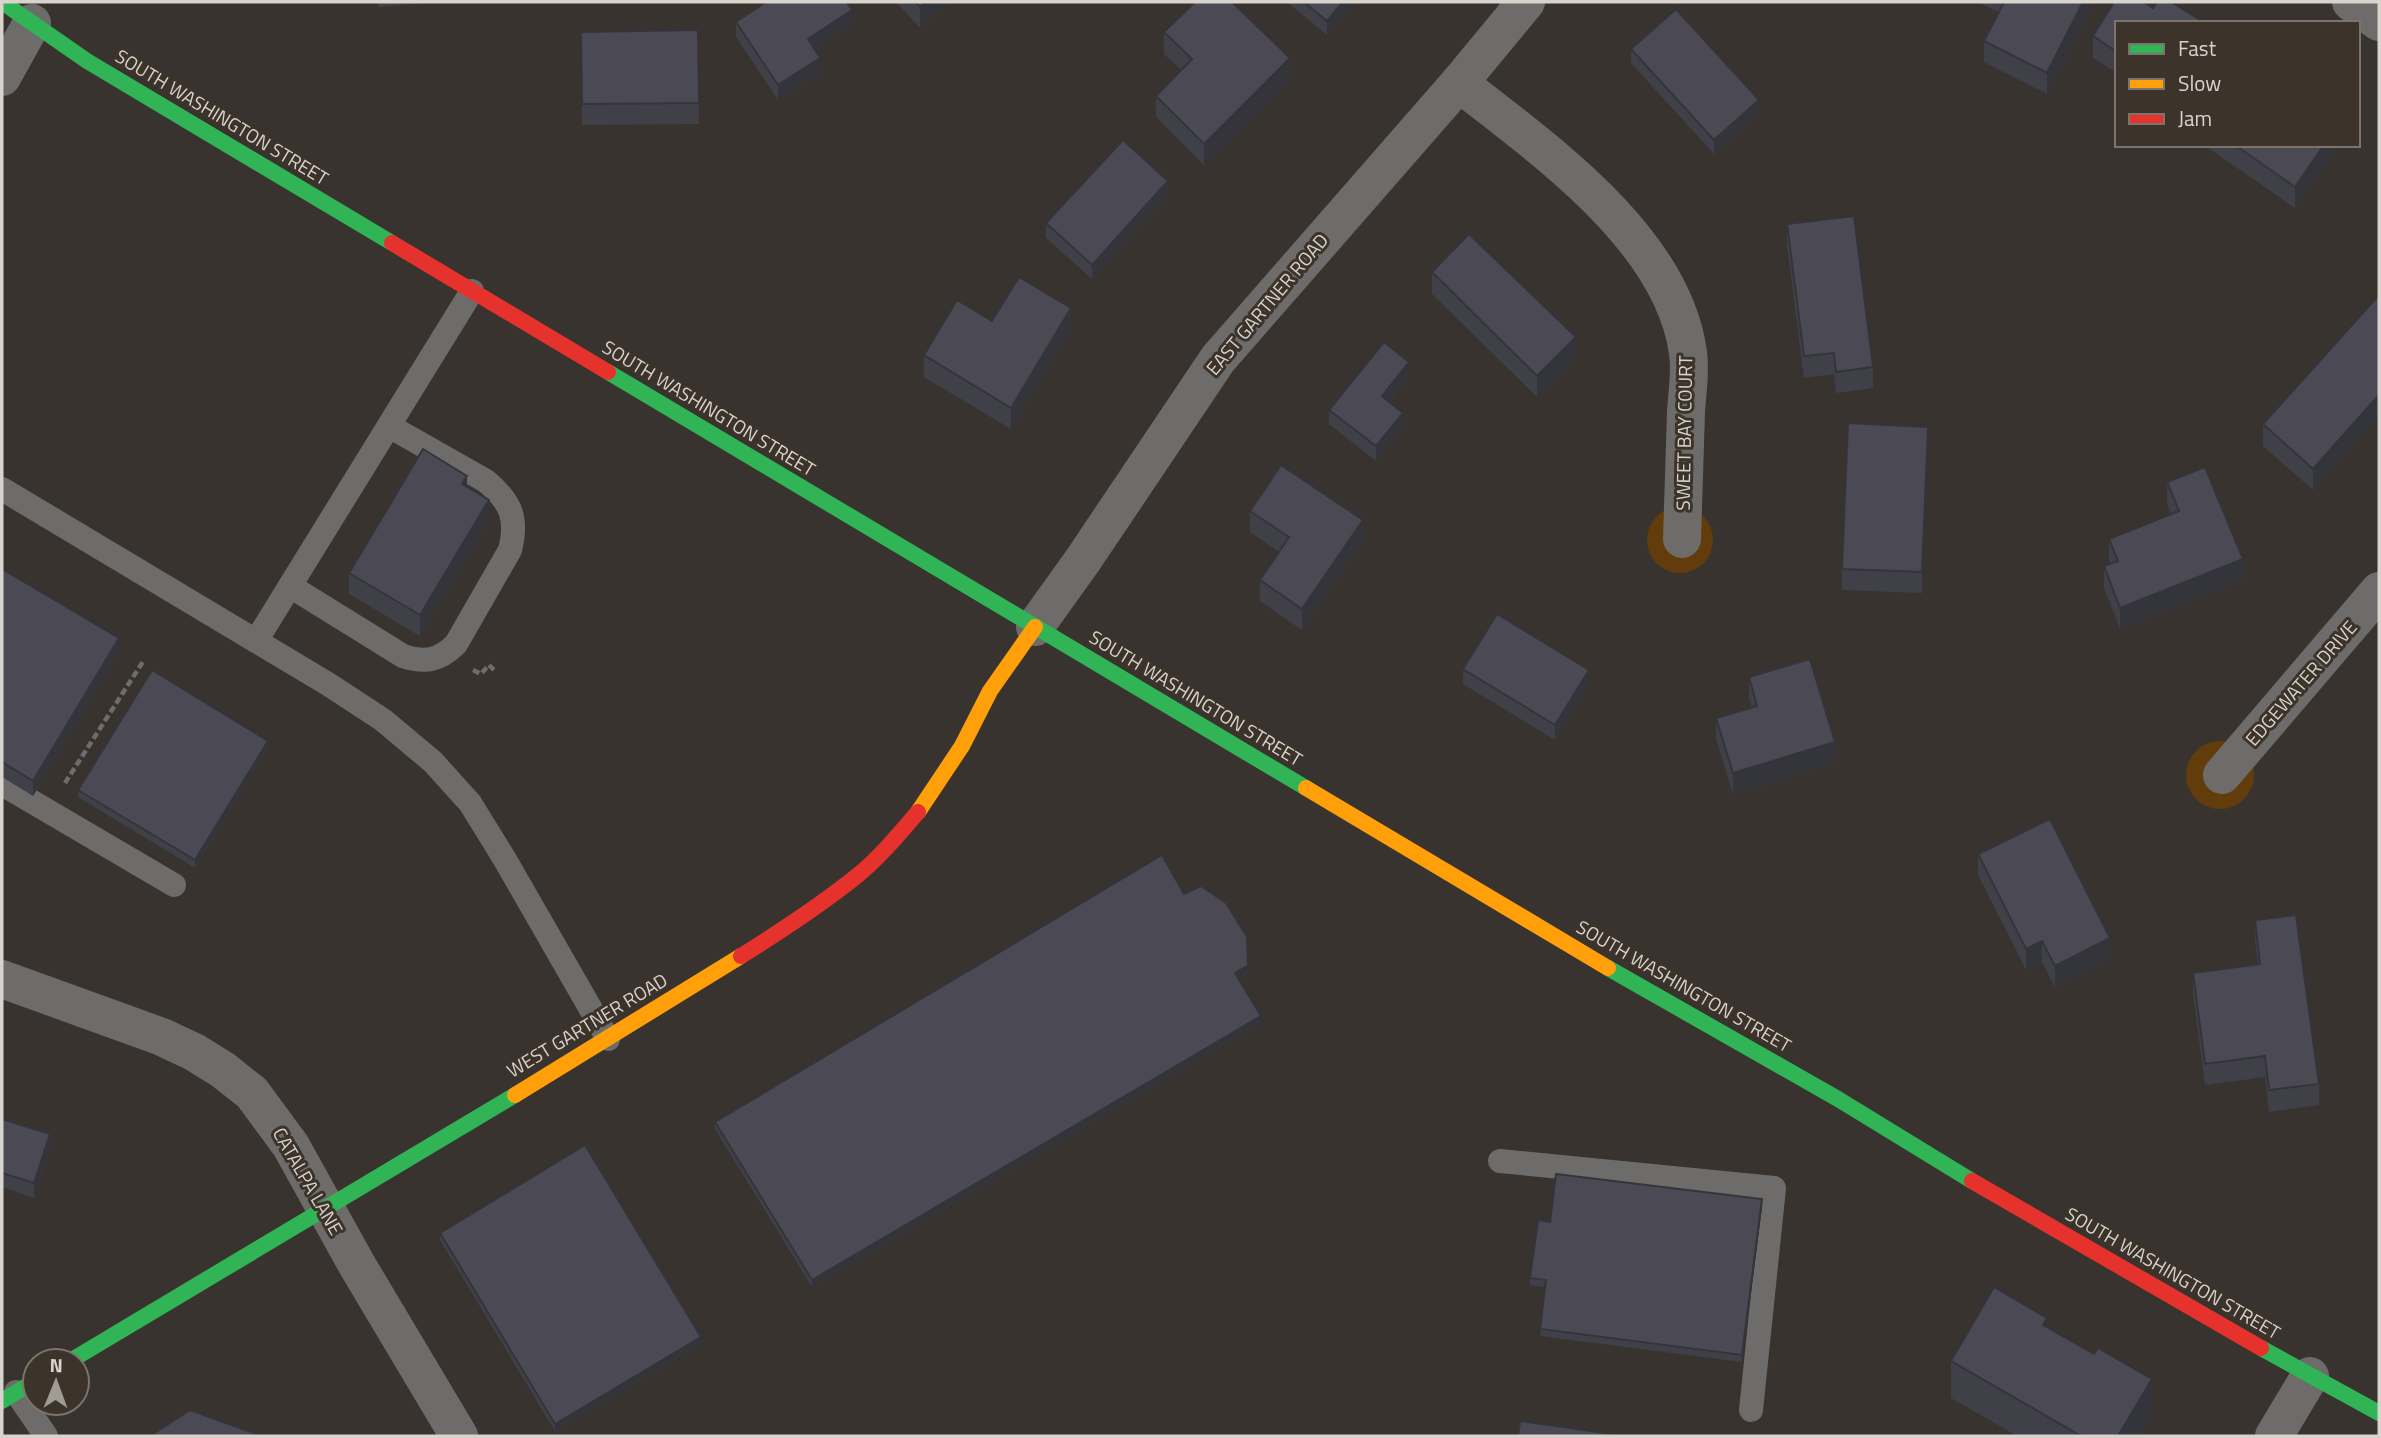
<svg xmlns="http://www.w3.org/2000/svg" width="2381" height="1438" viewBox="0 0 2381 1438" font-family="'Titillium Web',sans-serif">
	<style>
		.grass { fill: #623d0b }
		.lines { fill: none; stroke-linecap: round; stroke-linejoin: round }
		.path { stroke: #6f6d6a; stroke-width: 4.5; stroke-dasharray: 7 3.5; stroke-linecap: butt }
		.lane { stroke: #6e6c6a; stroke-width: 24 }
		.street { stroke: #6e6c6a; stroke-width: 38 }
		.fast { stroke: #30b455; stroke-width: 16 }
		.slow { stroke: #ff9f0a; stroke-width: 16 }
		.jam { stroke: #e5322d; stroke-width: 16 }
		.wall { fill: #404048 }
		.shaded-wall { fill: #34343b }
		.building { fill: #4b4a54; stroke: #34343b; stroke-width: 2 }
		.labels { text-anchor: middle; stroke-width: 6; stroke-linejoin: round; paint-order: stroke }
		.street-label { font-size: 19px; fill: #d9d3ce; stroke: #3c332a }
	</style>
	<rect width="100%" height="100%" fill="#38332e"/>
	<g class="grass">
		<circle cx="1680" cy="540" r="33"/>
		<circle cx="2220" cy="775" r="34"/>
	</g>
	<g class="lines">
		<g class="path">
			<polyline points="473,670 481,674 489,665 495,671"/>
			<polyline points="65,783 144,660"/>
		</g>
		<g class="lane">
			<polyline points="2,489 328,684 383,720 433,762 470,803 504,858 608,1039"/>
			<path d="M 290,586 L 403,656 C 425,663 439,661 456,644 L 510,550 C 518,518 511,502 486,481 L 389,426"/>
			<polyline points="256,641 472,291"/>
			<polyline points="2,784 174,885"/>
			<polyline points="1500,1161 1774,1188 1751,1410"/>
			<polyline points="16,1392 46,1436"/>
		</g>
		<g class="street">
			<polyline points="2351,2 2379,22"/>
			<polyline points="2,77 32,23"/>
			<path d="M 1459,83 C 1543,149 1673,239 1688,353 C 1691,372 1687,393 1686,412 C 1685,454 1683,497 1682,539"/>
			<polyline points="1035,627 1083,560 1218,359 1459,83 1526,2"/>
			<polyline points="2222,775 2379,591"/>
			<polyline points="2,979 162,1037 194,1052 223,1070 252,1093 291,1146 357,1265 459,1436"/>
			<polyline points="2274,1436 2310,1376"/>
		</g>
		<g class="fast">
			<polyline points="2,2 87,61 392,243"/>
			<polyline points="608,372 1306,788"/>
			<polyline points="1608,968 1838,1099 1972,1181"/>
			<polyline points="2261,1348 2379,1413"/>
			<polyline points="70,1361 515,1095"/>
			<polyline points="2,1401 35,1381"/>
		</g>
		<g class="slow">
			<polyline points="1306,788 1608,968"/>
			<polyline points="918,812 962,746 990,691 1035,627"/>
			<polyline points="515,1095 741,956"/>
		</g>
		<g class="jam">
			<polyline points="392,243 608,372"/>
			<path d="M 741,956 C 781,931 821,905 858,875 C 880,857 899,834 918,812"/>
			<polyline points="1972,1181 2261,1348"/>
		</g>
	</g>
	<g class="wall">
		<polygon points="378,2 435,2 378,7"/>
		<polygon points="896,2 949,2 920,28"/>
		<polygon points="1287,2 1355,2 1327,35"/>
		<polygon points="1977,2 2094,2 2047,94 1984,62 1984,41 1999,12"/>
		<polygon points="2114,2 2144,2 2153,8 2157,2 2171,2 2205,23 2117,23 2117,73 2093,58 2093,36"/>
		<polygon points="736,22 852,24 814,49 820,72 778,100 736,37"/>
		<polygon points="698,30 699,124 582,125 581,32"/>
		<polygon points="1164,32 1290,79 1204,165 1156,117 1156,96 1181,70 1164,54"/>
		<polygon points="1631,49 1759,114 1714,154 1631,63"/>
		<polygon points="2204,145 2339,145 2295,208"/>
		<polygon points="1168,196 1092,279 1046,238 1046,223"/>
		<polygon points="1787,224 1873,367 1873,388 1836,393 1834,374 1804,378 1787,245"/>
		<polygon points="1432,272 1576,358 1537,397 1432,294"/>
		<polygon points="2379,295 2313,490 2263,446 2263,424"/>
		<polygon points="992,321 1071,329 1011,429 924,377 924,355"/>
		<polygon points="1409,377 1389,402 1403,427 1376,461 1329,424 1329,410"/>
		<polygon points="1928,448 1922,593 1842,590 1842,569"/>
		<polygon points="2167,482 2243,580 2120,629 2104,588 2104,566 2111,564 2109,560 2109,539 2171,514 2167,503"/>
		<polygon points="467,487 489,521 420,636 349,594 349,573"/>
		<polygon points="1250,511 1363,541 1302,630 1260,601 1260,580 1279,552 1250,532"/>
		<polygon points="2,569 119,653 33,796 2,777"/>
		<polygon points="1463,669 1589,684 1555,740 1463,684"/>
		<polygon points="1749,677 1835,763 1733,794 1716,739 1716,718 1752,708 1749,698"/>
		<polygon points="268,748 195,868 78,797 78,790"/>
		<polygon points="1978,854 2110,959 2055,987 2042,962 2026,970 1978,875"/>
		<polygon points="1184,894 1248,973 1239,979 1261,1023 812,1287 715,1129 715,1122"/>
		<polygon points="2255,920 2319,1084 2319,1105 2269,1112 2265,1077 2205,1085 2193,994 2193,973 2258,964 2255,941"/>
		<polygon points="2,1119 50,1149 34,1198 2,1187"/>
		<polygon points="1762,1207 1742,1362 1540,1336 1545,1287 1530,1285 1530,1278 1550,1222"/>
		<polygon points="440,1233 701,1344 555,1431 440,1240"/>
		<polygon points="2047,1327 2094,1354 2152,1416 2139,1436 2017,1436 1951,1398 1951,1361"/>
	</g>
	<g class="shaded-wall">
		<polygon points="926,2 949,2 920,28 920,7"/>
		<polygon points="1343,2 1355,2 1327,35 1327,21"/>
		<polygon points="2083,2 2094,2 2047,94 2047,73"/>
		<polygon points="852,10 852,24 808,53 808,39"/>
		<polygon points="820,58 820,72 778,100 778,85"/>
		<polygon points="1290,58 1290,79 1204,165 1204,144"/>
		<polygon points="1759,100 1759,114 1714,154 1714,140"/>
		<polygon points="2324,145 2339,145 2295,208 2295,187"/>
		<polygon points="1168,181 1168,196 1092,279 1092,265"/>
		<polygon points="1071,308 1071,329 1011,429 1011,408"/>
		<polygon points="1576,337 1576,358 1537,397 1537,376"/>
		<polygon points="1409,362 1409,377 1382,410 1382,396"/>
		<polygon points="2379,395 2379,416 2313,490 2313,469"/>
		<polygon points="1403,413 1403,427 1376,461 1376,446"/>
		<polygon points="1928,427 1928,448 1922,593 1922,572"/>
		<polygon points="467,476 467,497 462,484"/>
		<polygon points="489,500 489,521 420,636 420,615"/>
		<polygon points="1363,520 1363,541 1302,630 1302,609"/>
		<polygon points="2243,559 2243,580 2120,629 2120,608"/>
		<polygon points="119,638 119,653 33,796 33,781"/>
		<polygon points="1589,670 1589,684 1555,740 1555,725"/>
		<polygon points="268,741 268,748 195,868 195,860"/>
		<polygon points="1835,742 1835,763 1733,794 1733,773"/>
		<polygon points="2110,938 2110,959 2055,987 2055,966"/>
		<polygon points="2042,941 2042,962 2026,970 2026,949"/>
		<polygon points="1248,966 1248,973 1235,981 1235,973"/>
		<polygon points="1261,1016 1261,1023 812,1287 812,1280"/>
		<polygon points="4,1087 4,1101 2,1106 2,1092"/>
		<polygon points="50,1134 50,1149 34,1198 34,1183"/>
		<polygon points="1762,1199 1762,1207 1742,1362 1742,1355"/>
		<polygon points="701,1337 701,1344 555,1431 555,1424"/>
		<polygon points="2152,1379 2152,1416 2139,1436 2118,1436"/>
	</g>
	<g class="building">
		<polygon points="766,2 846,2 852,10 808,39 820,58 778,85 736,22"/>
		<polygon points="915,2 926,2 920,7"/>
		<polygon points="1195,2 1232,2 1290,58 1204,144 1156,96 1192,59 1164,32"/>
		<polygon points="1304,2 1343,2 1327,21"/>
		<polygon points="2004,2 2083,2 2047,73 1984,41"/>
		<polygon points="2114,2 2144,2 2153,8 2157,2 2171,2 2205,23 2117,23 2117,52 2093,36"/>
		<polygon points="1676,9 1759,100 1714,140 1631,49"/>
		<polygon points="698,30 699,103 582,104 581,32"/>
		<polygon points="1123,140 1168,181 1092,265 1046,223"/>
		<polygon points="2235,145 2324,145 2295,187"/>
		<polygon points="1854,216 1873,367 1836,372 1834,353 1804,356 1787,224"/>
		<polygon points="1469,234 1576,337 1537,376 1432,272"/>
		<polygon points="1019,277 1071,308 1011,408 924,355 957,300 992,321"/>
		<polygon points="2379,295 2379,395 2313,469 2263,424"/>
		<polygon points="1384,342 1409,362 1382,396 1403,413 1376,446 1329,410"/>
		<polygon points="1848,423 1928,427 1922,572 1842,569"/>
		<polygon points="423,449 467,476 462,484 489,500 420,615 349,573"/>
		<polygon points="1281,465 1363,520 1302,609 1260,580 1289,537 1250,511"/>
		<polygon points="2205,467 2243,559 2120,608 2104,566 2118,561 2109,539 2179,511 2167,482"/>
		<polygon points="2,569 119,638 33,781 2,762"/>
		<polygon points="1497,614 1589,670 1555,725 1463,669"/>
		<polygon points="1810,659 1835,742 1733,773 1716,718 1757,706 1749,677"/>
		<polygon points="152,670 268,741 195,860 78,790"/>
		<polygon points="2050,819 2110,938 2055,966 2042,941 2026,949 1978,854"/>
		<polygon points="1162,855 1184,894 1201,886 1226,903 1247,937 1248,966 1235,973 1261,1016 812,1280 715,1122"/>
		<polygon points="2296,915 2319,1084 2269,1090 2265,1056 2205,1064 2193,973 2260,964 2255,920"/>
		<polygon points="2,1119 50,1134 34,1183 2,1173"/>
		<polygon points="585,1145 701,1337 555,1424 440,1233"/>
		<polygon points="1556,1174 1762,1199 1742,1355 1540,1329 1546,1280 1530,1278 1538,1220 1550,1222"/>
		<polygon points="1994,1287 2047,1318 2043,1325 2094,1354 2098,1348 2152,1379 2118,1436 2081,1436 1951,1361"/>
		<polygon points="190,1410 262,1436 150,1436"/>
		<polygon points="1520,1421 1626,1436 1518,1436"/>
	</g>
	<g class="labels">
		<g class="street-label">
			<text transform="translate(222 117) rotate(31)" y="7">SOUTH WASHINGTON STREET</text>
			<text transform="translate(1267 304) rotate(-50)" y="7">EAST GARTNER ROAD</text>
			<text transform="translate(709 408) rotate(31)" y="7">SOUTH WASHINGTON STREET</text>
			<text transform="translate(1684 433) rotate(-89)" y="7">SWEET BAY COURT</text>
			<text transform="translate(2301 683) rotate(-49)" y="7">EDGEWATER DRIVE</text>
			<text transform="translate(1196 698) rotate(31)" y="7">SOUTH WASHINGTON STREET</text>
			<text transform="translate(1684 986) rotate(30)" y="7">SOUTH WASHINGTON STREET</text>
			<text transform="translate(587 1025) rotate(-31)" y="7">WEST GARTNER ROAD</text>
			<text transform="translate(308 1181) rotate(60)" y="7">CATALPA LANE</text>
			<text transform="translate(2173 1273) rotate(30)" y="7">SOUTH WASHINGTON STREET</text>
		</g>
	</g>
	<rect width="2381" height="1438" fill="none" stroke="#d9d3ce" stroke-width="7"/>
	<rect x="2115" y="21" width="245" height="126" fill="#3c332a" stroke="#7b736c" stroke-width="2"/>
	<rect x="2129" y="44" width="35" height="10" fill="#30b455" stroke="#7b736c" stroke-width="2"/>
	<text x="2178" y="56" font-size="21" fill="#d9d3ce">Fast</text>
	<rect x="2129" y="79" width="35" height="10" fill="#ff9f0a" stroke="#7b736c" stroke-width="2"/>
	<text x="2178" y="91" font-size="21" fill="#d9d3ce">Slow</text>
	<rect x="2129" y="114" width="35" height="10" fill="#e5322d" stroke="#7b736c" stroke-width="2"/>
	<text x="2178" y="126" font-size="21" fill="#d9d3ce">Jam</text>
	<g transform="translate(56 1382) rotate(1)"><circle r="33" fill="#3c332a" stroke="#7b736c" stroke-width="2"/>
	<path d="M0-5L12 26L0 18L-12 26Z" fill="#a19b96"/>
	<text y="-10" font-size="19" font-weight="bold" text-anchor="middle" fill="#d9d3ce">N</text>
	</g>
</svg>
